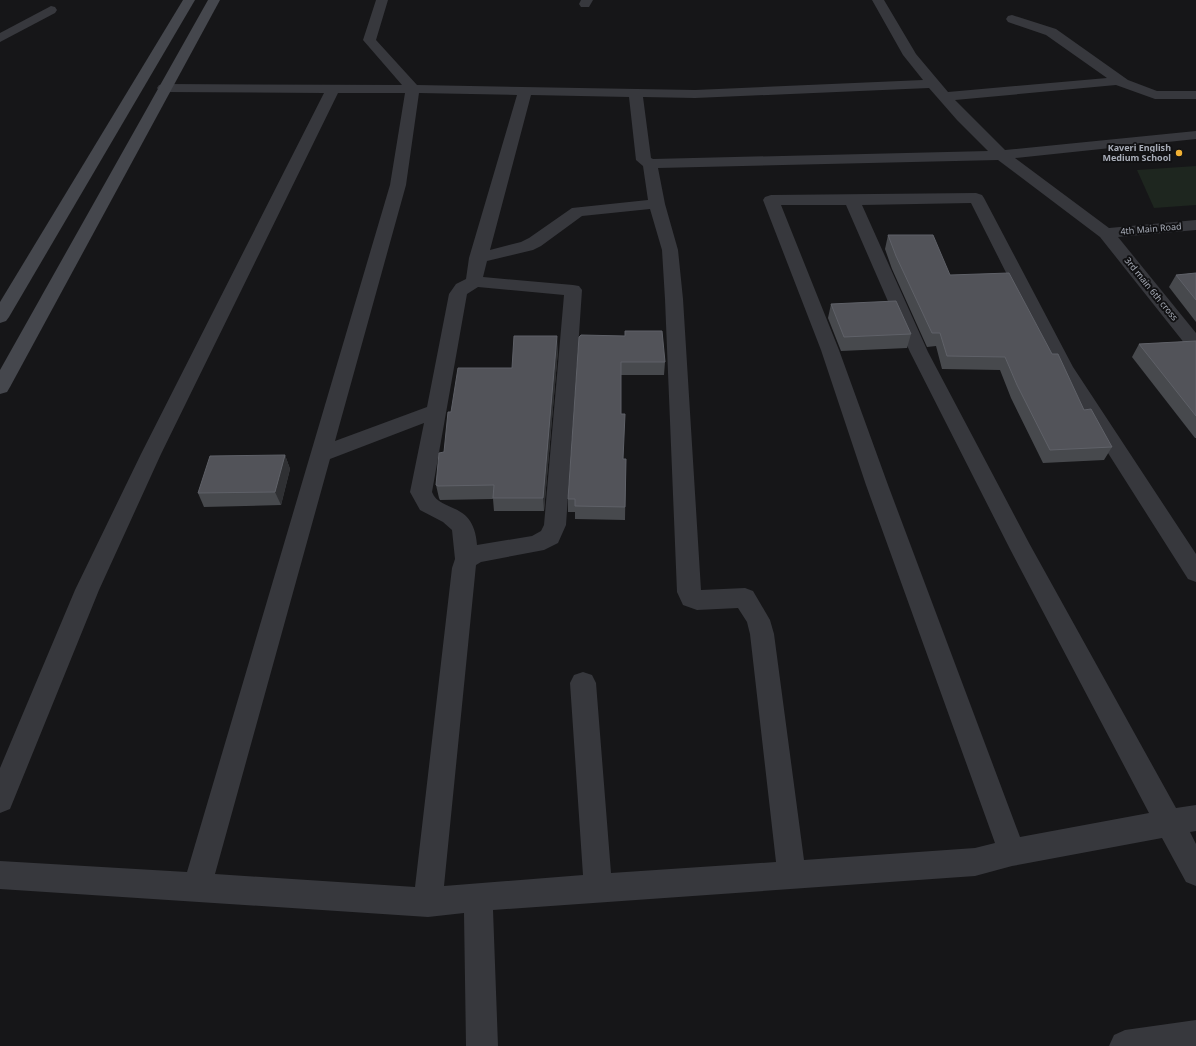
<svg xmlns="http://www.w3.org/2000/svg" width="1196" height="1046" viewBox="0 0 1196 1046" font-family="'Noto Sans',sans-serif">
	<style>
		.green { fill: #1e261f }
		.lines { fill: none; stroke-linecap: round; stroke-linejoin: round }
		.street { fill: #37383d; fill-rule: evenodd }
		.secondary { fill: #45474d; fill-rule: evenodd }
		.wall { fill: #47494d }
		.shaded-wall { fill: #2f3033 }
		.building { fill: #525359; stroke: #5f6168 }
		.poi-dot { fill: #f2b134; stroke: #111113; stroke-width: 1.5 }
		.labels { text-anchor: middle; stroke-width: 4; stroke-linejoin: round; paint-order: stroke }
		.far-poi-label { font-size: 9px; font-weight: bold; fill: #a8adb8; stroke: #111113; text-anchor: end }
		.far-street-label { font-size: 9px; fill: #a8adb8; stroke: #111113 }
	</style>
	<rect width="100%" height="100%" fill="#161618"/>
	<polygon class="green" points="1196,166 1196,205 1154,208 1137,170"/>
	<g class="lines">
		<g class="street">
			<path d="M 376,0 L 388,0 L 376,40 L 417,85 L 695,90 L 923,80 L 903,55 L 872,0 L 884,0 L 916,54 L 948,92 L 1107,78 L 1046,35 L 1008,22 L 1006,19 L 1008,16 L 1012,15 L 1056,29 L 1128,80 L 1157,91 L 1196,91 L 1196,99 L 1155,99 L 1116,85 L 955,100 L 1005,150 L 1196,131 L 1196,139 L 1015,158 L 1109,228 L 1196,220 L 1196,230 L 1118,237 L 1196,333 L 1196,351 L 1189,349 L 1100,237 L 998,160 L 658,168 L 665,204 L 678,250 L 683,299 L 701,590 L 745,588 L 753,591 L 770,620 L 774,634 L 804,860 L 975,848 L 995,843 L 866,485 L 821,350 L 763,200 L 765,197 L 771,195 L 976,193 L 982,195 L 984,198 L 1073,367 L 1196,554 L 1196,582 L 1188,579 L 1054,368 L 971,203 L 862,205 L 928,352 L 1029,543 L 1176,808 L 1196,805 L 1196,831 L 1190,832 L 1196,844 L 1196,886 L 1186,882 L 1162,838 L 1012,866 L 975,876 L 493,910 L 498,1046 L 466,1046 L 464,913 L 428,917 L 0,889 L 0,861 L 187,872 L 390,185 L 405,93 L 338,93 L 161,454 L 99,590 L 10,809 L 0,813 L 0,768 L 75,590 L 141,454 L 324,93 L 164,92 L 159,91 L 157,88 L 159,85 L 164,84 L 402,85 L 363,40 ZM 929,88 L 957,120 L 988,151 L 653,159 L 651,158 L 643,97 L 695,98 ZM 419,93 L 517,95 L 469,258 L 466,279 L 456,284 L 449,294 L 427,407 L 335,441 L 406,185 ZM 531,95 L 629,97 L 636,160 L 643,166 L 648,200 L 572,208 L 529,238 L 521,242 L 490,250 ZM 781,205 L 846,205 L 910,352 L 1010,549 L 1149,813 L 1020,837 L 888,485 L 839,350 ZM 650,209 L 662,250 L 665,299 L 677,592 L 683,605 L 697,610 L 738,608 L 747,622 L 750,634 L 776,862 L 611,873 L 596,683 L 592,675 L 583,672 L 574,675 L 570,683 L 583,875 L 444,886 L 476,565 L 481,562 L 544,550 L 558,543 L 566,525 L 582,290 L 579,286 L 573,285 L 483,277 L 487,261 L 533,250 L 541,246 L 582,216 ZM 478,287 L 564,295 L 544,525 L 541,531 L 532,536 L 477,545 C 474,500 440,513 432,492 L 467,294 ZM 424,423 L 410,492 L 420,510 L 443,522 L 452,530 L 455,559 L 452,568 L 415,887 L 215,874 L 330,459 Z"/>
			<polygon points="581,0 593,0 589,7 581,7 579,4"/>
			<polygon points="51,6 55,7 57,10 55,13 0,42 0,33"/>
			<polygon points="1196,1020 1196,1046 1109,1046 1114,1035 1125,1030"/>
		</g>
		<g class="secondary">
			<polygon points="183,0 195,0 9,317 6,321 0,323 0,302"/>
			<polygon points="208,0 220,0 10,387 7,392 0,394 0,370"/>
		</g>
	</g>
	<g class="wall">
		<polygon points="888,235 950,275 1052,354 1084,410 1112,447 1104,460 1043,463 1011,398 1000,370 942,369 936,346 927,347 892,269 885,249"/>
		<polygon points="1196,273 1196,322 1169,287 1176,275"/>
		<polygon points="831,304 911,334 907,348 841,351 828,318"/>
		<polygon points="579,337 665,362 664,375 621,375 621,414 623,459 626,459 625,520 575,519 575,512 568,512 568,499"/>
		<polygon points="1196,341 1196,438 1195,438 1132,357 1139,344"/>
		<polygon points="558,350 544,511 494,511 493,499 440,500 439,498 436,485 444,452 512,368"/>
		<polygon points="285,455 290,469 281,505 204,507 198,493"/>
	</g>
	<g class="shaded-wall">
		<polygon points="557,336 558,350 544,511 543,498"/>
		<polygon points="285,455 290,469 281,505 275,492"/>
	</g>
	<g class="building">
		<polygon points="888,235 933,235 950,275 1009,273 1052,354 1058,354 1084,410 1091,409 1112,447 1050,450 1017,385 1005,357 947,356 940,333 932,333 896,256"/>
		<polygon points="1196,273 1196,300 1176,275"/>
		<polygon points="896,301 911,334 844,337 831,304"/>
		<polygon points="625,331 662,331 665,362 621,362 621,414 625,414 623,459 626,459 625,507 575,506 575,499 568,499 579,337 581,335 625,336"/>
		<polygon points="514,336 557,336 543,498 493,498 494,485 438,486 436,485 439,453 444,452 448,412 451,412 458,368 512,368"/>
		<polygon points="1196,341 1196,416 1139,344"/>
		<polygon points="285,455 275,492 198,493 210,456"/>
	</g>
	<circle class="poi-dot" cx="1179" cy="153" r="4"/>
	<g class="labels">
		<g class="far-poi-label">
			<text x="1171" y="151">Kaveri English<tspan x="1171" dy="10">Medium School</tspan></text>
		</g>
		<g class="far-street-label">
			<text transform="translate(1151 229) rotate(-5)" y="3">4th Main Road</text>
			<text transform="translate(1151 289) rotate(51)" y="3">3rd main 6th cross</text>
		</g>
	</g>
</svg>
